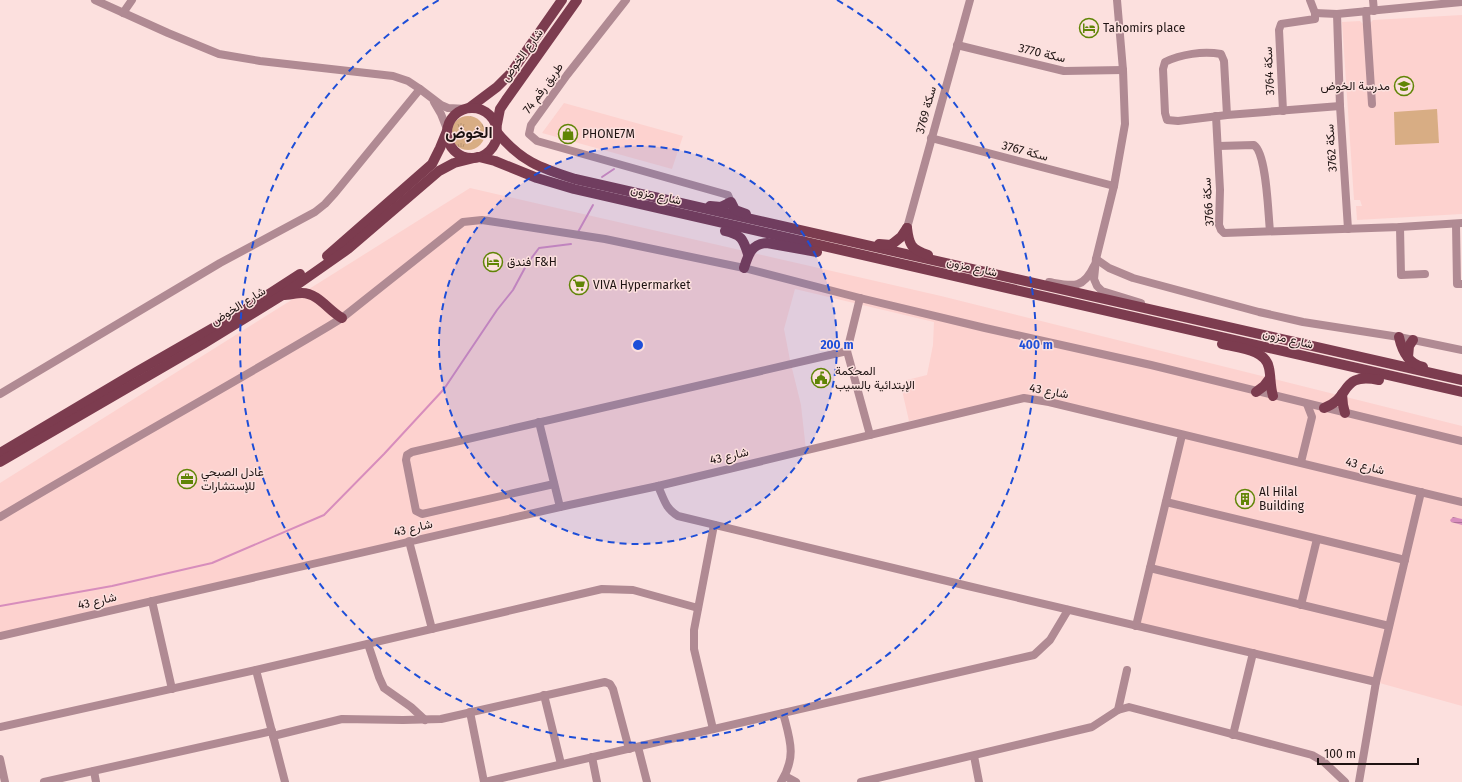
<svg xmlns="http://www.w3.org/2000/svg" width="1462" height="782" viewBox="0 0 1462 782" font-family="'Fira Sans',Vazirmatn,sans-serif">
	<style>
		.built { fill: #fdd2cf }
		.grass { fill: url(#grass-tufts) }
		.park { fill: #d8ad84 }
		.water { fill: url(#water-rules) }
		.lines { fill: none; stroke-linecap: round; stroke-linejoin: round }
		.stream { stroke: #d78dbc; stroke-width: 2 }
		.minor { stroke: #b08a93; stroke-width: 8 }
		.major { stroke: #7c3c4f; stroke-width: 10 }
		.ring { fill: none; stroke: #1d4ed8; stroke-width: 2; stroke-dasharray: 7 5 }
		.labels { text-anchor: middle; stroke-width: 3; stroke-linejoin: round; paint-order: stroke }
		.poi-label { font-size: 12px; fill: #1e1312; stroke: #fce0de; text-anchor: start }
		.street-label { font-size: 12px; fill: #1e1312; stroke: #fce0de }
		.district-label { font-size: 16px; font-weight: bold; fill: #1e1312; stroke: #fce0de }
		.centre { fill: #1d4ed8; stroke: #fce0de; stroke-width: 2 }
		.ring-label { font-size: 12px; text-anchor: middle; font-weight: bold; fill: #1d4ed8; stroke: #fce0de; stroke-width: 3; stroke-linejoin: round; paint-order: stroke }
	</style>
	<defs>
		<pattern id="grass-tufts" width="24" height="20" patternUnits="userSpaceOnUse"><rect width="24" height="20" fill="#d8ad84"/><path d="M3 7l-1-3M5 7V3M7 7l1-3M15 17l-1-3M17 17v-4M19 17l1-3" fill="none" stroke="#b99471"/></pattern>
		<pattern id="water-rules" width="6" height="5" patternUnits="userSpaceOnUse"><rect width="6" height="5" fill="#d78dbc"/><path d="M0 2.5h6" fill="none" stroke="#ae7297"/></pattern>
	</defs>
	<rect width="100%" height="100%" fill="#fce0de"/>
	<g class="built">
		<polygon points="1462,15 1462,214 1357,220 1356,206 1362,206 1360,200 1354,200 1342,22 1360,21 1363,24 1370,23 1373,20"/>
		<polygon points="564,103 683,136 672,169 542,133"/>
		<polygon points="470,188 941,296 1462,426 1462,706 1376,682 1136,626 1182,435 1016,399 909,421 901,386 907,380 927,375 933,345 934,322 795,289 784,329 790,360 801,405 806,450 0,636 0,483"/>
	</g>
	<circle class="grass" cx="468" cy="133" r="17"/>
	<polygon class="park" points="1437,109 1439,143 1395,145 1394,112"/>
	<polygon class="water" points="1453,517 1462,519 1462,525 1451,522 1450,520"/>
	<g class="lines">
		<g class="stream">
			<polyline points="602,177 614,169"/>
			<polyline points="578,232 593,205"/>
			<polyline points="0,606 112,586 212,563 324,515 384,454 444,389 497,310 513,290 527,264 539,248 571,244"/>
		</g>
		<g class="minor">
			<polyline points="95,0 168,33 219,54 260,61 393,76 408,81 420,89 441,105 448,108 467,109"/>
			<polyline points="626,0 567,75 531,125 529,134 537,141 728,195 731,202"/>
			<polyline points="1117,0 1123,70 1125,124 1114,186 1096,259 1094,279 1097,286 1102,291 1141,303"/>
			<polyline points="1373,0 1374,11"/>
			<polyline points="1366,11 1372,104"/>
			<polyline points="123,13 132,0"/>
			<polyline points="1315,13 1337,14 1462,2"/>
			<polyline points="1337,14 1340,106 1348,229"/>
			<polyline points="957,45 1064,71 1123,70"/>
			<polyline points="434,102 441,114 447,129"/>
			<polyline points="1283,111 1279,30 1281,24 1315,19 1315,13 1310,0"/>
			<path d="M 1227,115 L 1224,61 L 1221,54 C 1203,51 1181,54 1165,62 L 1163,69 L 1165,113 L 1167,120 L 1178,121 L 1227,115 L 1340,106"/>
			<polyline points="1216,116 1220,190 1219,225 1221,230 1224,233 1400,227 1462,223"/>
			<polyline points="931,138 1114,186"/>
			<path d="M 1218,146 L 1254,145 C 1267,154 1268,214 1270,231"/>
			<polyline points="1456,224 1457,284 1462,284"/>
			<polyline points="1400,227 1401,275 1425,274"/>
			<polyline points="907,228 970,0"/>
			<polyline points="1096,259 1109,268 1133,278 1259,312 1303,322 1399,337 1462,350"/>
			<path d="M 1049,282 C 1072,286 1083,290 1094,266"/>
			<polyline points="860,298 847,351 870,435"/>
			<polyline points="0,394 220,263 315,212 325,204 335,193 420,89"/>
			<polyline points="539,422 560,507"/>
			<polyline points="1301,462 1312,417 1307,404"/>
			<polyline points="554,484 422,514 416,511 406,460 407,455 412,452 847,351"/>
			<path d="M 658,486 C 664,499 665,508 678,516 L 968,586 L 1376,682"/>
			<polyline points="1166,502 1405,560"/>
			<path d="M 0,517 C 109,452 220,391 329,326 L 342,318 L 463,222 L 482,220 L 605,239 L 744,268 L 860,298 L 985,328 L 1151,365 L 1462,441"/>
			<polyline points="409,541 432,629"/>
			<polyline points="1150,568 1389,626"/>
			<polyline points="152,601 172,689"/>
			<polyline points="1301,605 1317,539"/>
			<polyline points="1136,626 1182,435"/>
			<polyline points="0,636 560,507 658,486 1024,398 1049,402 1462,502"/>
			<polyline points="368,644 379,677 384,688 411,707 425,720"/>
			<polyline points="256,670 285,782"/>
			<polyline points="544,695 561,764"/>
			<polyline points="1118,710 1129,707 1312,755 1324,762 1345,782"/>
			<polyline points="470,712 484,782"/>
			<polyline points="0,727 256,670 602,589 633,590 698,608"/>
			<polyline points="713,729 694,649 694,630 714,525"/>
			<polyline points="1233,735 1253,653"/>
			<polyline points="273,736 342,719 403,720 441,719 605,682 610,684 613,689 629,749"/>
			<polyline points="638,747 647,782"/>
			<polyline points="974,756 979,782"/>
			<polyline points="592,757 597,782"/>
			<polyline points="0,759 5,782"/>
			<polyline points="94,771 96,782"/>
			<polyline points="785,776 796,782"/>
			<polyline points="44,782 272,731"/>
			<polyline points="485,782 1034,655 1050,640 1068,610"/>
			<path d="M 781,782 C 797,756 790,740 783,713"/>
			<polyline points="861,782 1092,727 1118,710 1127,670"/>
			<polyline points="1359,782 1376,682 1421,492"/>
		</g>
		<g class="major">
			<polyline points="469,108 497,87 511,73 562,0"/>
			<circle cx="472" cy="133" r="25"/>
			<polyline points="496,129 500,109 506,100 577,0"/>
			<path d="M 496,131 C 520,161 540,168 575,179 L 1462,380"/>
			<polyline points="479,157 495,161 537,178 574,189 1462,392"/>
			<polyline points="710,206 721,207 731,202 735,210 746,214"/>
			<path d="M 907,228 C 909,245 911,249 928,255"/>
			<path d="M 725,231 C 742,235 743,239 748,254"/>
			<polyline points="879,244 891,245 901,237 907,228"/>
			<polyline points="327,256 432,164 440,148 447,131"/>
			<path d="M 744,268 C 748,255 752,243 767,243 L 817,252"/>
			<path d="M 283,295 C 289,295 296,293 302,293 C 318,293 329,311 342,318"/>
			<path d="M 1399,337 C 1402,351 1409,364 1423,367"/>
			<path d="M 1222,344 C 1237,348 1266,349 1269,368 C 1271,377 1270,386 1273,396"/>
			<polyline points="1408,357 1409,346 1413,340"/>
			<polyline points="1256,392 1264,386 1270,378"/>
			<polyline points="1342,394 1343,405 1345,413"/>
			<path d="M 1324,408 C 1352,398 1339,372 1379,380"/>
			<polyline points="0,453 138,371 246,309 300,274"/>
			<polyline points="0,462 203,344 281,296 348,249 439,171 454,163 478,157"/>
		</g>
	</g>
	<circle cx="638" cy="345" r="199" fill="#1d4ed8" fill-opacity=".12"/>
	<g class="ring">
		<circle cx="638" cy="345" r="199"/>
		<path d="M837 0A398 398 0 1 1 439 0"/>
	</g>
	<defs>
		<g id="hotel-ring" transform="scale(1)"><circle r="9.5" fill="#fce0de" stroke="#608506" stroke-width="1.5"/><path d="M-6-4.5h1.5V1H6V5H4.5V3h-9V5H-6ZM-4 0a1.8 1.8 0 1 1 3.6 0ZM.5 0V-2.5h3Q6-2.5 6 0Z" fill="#608506"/></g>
		<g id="school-ring" transform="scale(1)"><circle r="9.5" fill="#fce0de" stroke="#608506" stroke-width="1.5"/><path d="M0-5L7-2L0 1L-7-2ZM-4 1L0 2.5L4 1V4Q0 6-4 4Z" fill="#608506"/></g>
		<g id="shop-ring" transform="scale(1)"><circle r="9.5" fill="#fce0de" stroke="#608506" stroke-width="1.5"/><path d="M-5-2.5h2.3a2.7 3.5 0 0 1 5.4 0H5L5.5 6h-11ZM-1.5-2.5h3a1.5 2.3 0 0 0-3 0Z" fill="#608506"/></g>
		<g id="supermarket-ring" transform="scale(1)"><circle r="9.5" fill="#fce0de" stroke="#608506" stroke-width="1.5"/><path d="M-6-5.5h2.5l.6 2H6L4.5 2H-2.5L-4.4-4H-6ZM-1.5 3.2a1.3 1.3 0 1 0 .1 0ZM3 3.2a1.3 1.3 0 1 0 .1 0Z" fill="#608506"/></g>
		<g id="civic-ring" transform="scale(1)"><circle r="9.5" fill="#fce0de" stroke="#608506" stroke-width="1.5"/><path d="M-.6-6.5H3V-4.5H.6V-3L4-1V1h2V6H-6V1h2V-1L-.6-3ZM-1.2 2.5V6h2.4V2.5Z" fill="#608506"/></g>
		<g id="office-ring" transform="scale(1)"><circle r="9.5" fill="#fce0de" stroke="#608506" stroke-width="1.5"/><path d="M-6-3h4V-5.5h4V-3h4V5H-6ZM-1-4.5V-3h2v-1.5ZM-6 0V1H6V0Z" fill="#608506"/></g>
		<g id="building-ring" transform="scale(1)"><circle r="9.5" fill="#fce0de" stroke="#608506" stroke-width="1.5"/><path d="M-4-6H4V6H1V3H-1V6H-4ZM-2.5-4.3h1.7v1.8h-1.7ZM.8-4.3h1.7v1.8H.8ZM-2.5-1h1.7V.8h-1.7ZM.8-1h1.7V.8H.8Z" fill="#608506"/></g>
	</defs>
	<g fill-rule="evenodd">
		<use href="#hotel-ring" x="1089" y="28"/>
		<use href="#school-ring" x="1404" y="86"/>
		<use href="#shop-ring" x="568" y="134"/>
		<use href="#hotel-ring" x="493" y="262"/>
		<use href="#supermarket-ring" x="579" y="285"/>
		<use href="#civic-ring" x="821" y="378"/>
		<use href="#office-ring" x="187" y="479"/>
		<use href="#building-ring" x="1245" y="499"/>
	</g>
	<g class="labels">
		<g class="poi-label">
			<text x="1103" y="32">Tahomirs place</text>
			<text x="1390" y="90" text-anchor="end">مدرسة الخوض</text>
			<text x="582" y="138">PHONE7M</text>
			<text x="507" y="266">فندق F&amp;H</text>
			<text x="593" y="289">VIVA Hypermarket</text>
			<text x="835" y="375">المحكمة<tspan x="835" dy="14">الإبتدائية بالسيب</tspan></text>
			<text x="201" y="476">عادل الصبحي<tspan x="201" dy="14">للإستشارات</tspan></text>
			<text x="1259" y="496">Al Hilal<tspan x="1259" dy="14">Building</tspan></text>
		</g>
		<g class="street-label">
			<text transform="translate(1042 53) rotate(13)" y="4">سكة 3770</text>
			<text transform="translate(522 55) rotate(-54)" y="4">شارع الخوض</text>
			<text transform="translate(1269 71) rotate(-93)" y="4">سكة 3764</text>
			<text transform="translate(543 88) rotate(-54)" y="4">طريق رقم 74</text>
			<text transform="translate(926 110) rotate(-75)" y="4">سكة 3769</text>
			<text transform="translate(1331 148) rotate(-94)" y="4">سكة 3762</text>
			<text transform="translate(1025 151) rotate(15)" y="4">سكة 3767</text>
			<text transform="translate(656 195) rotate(13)" y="4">شارع مزون</text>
			<text transform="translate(1208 202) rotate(-94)" y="4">سكة 3766</text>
			<text transform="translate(972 267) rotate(13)" y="4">شارع مزون</text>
			<text transform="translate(238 306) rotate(-32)" y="4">شارع الخوض</text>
			<text transform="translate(1288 339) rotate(13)" y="4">شارع مزون</text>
			<text transform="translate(1049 391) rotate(10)" y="4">شارع 43</text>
			<text transform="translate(729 456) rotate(-13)" y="4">شارع 43</text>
			<text transform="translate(1365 466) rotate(14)" y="4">شارع 43</text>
			<text transform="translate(413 528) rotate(-13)" y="4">شارع 43</text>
			<text transform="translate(97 601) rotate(-13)" y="4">شارع 43</text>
		</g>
		<g class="district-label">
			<text x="469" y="138">الخوض</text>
		</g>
	</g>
	<circle cx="638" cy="345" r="6" class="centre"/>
	<g class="ring-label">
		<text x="837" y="349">200 m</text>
		<text x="1036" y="349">400 m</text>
	</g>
	<path d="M1318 758v6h100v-6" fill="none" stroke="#1e1312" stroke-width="2"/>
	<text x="1324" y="758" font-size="12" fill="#1e1312" stroke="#fce0de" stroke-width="3" paint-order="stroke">100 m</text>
</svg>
